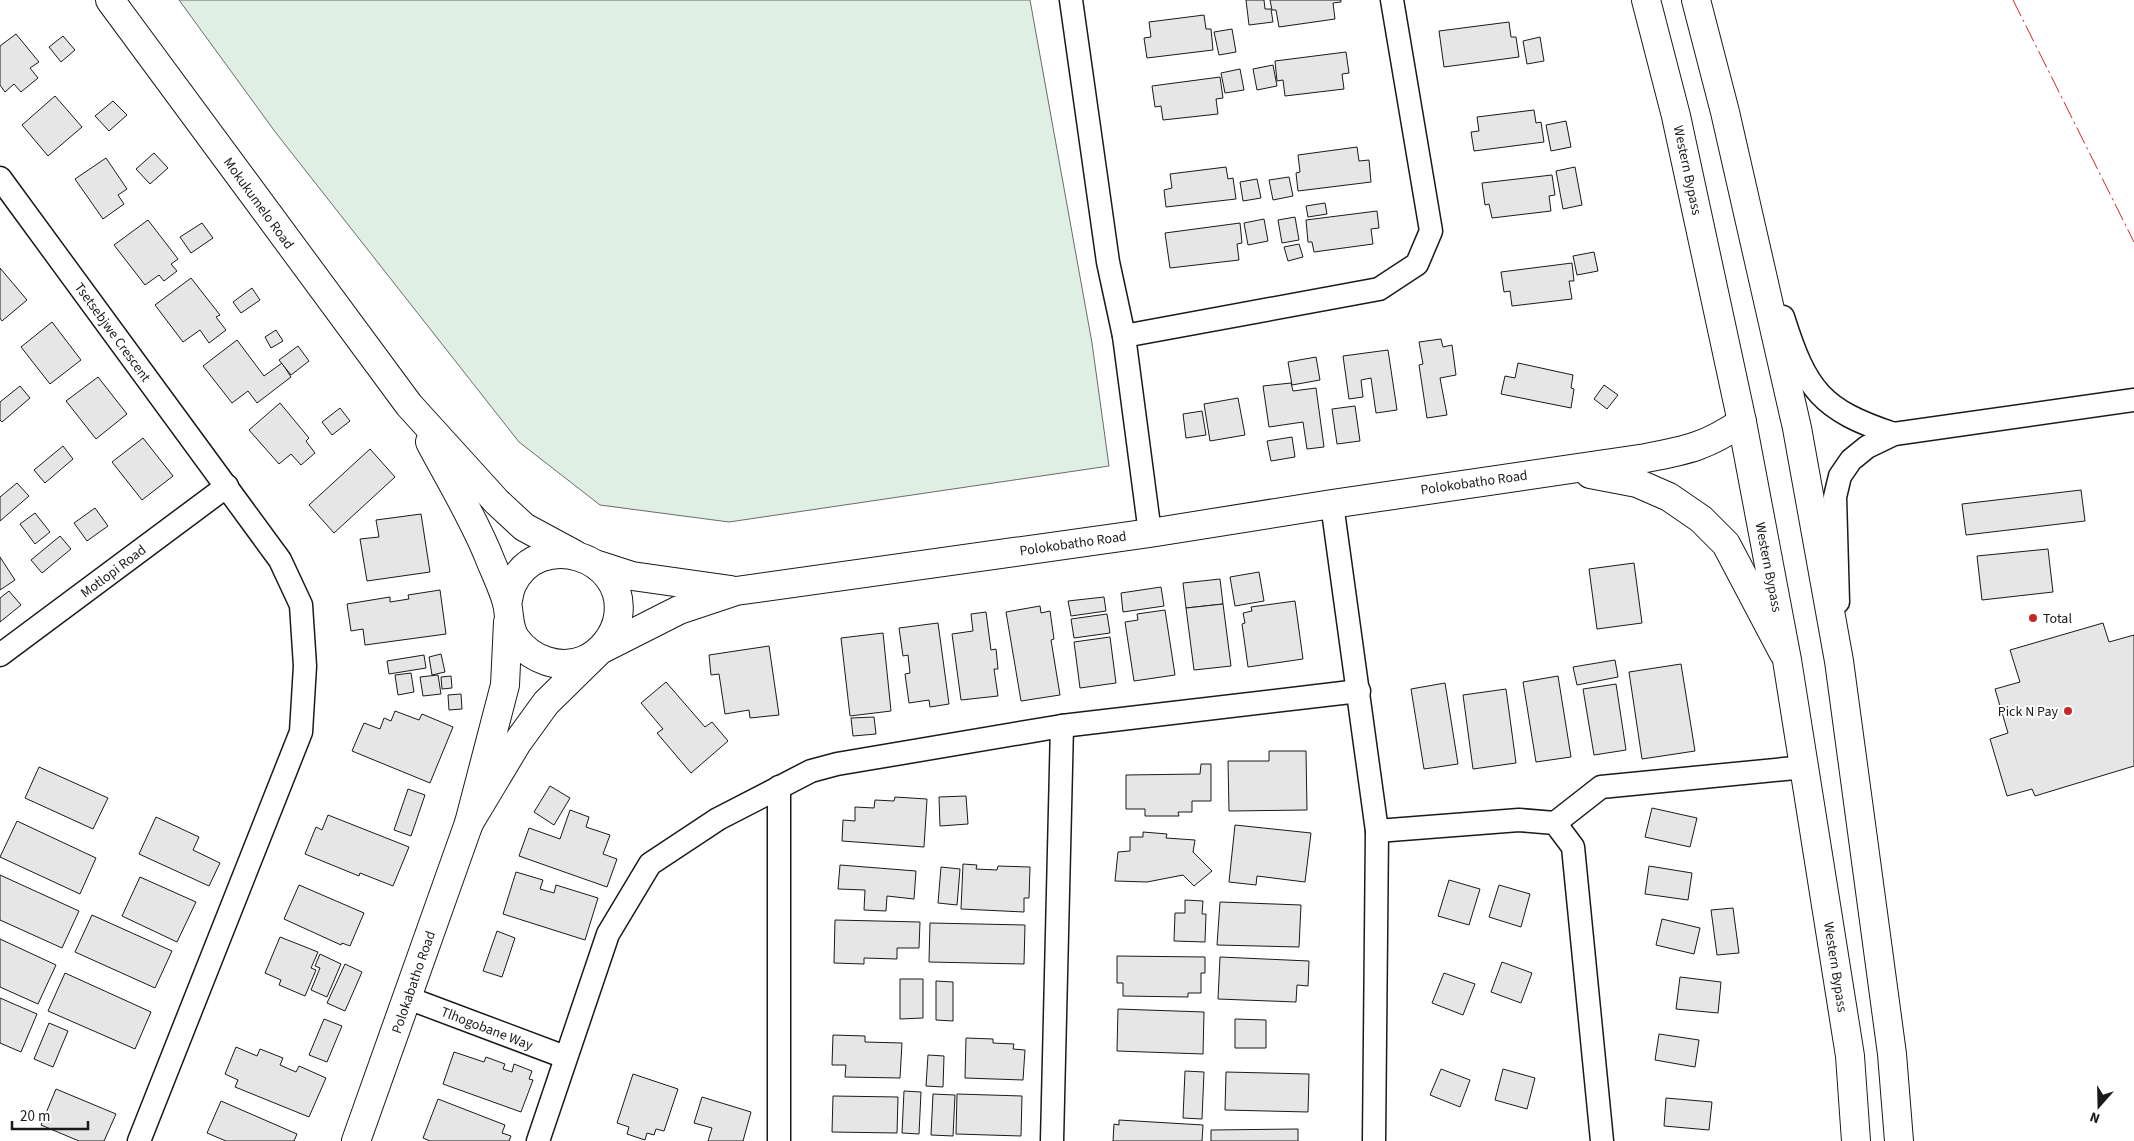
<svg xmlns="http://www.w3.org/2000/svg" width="2134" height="1141" viewBox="0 0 2134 1141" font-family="'Source Sans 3',sans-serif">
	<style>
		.green { fill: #e0efe3; stroke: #6a6a6a }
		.building { fill: #e6e6e6; stroke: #1a1a1a }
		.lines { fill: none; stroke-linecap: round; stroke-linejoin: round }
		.minor-casing { stroke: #1a1a1a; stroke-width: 25 }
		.tertiary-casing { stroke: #1a1a1a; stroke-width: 30 }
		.trunk-casing { stroke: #1a1a1a; stroke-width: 30 }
		.minor { stroke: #fff; stroke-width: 22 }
		.tertiary { stroke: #fff; stroke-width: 28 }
		.trunk { stroke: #fff; stroke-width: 28 }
		.power { stroke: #c62828; stroke-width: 1; stroke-dasharray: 18 4 2.5 4; stroke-linecap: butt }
		.poi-dot { fill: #c62828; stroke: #fff; stroke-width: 2 }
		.labels { text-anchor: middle; stroke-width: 4; stroke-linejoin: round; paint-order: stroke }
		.street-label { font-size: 14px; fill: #1a1a1a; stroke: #fff }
		.poi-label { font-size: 14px; fill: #1a1a1a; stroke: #fff; text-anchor: start }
	</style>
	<rect width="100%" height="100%" fill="#fff"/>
	<polygon class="green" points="179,0 1030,0 1092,343 1109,466 729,522 600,505 519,442 276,133"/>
	<g class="building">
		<polygon points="1246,0 1264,0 1265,9 1271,9 1273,22 1249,25"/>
		<polygon points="1270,0 1341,0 1341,2 1333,3 1335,19 1279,27 1276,10 1272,10"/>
		<polygon points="1204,15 1206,29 1211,29 1213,50 1147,58 1144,38 1151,37 1149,22"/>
		<polygon points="1509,22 1511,37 1516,37 1519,57 1444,67 1439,31"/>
		<polygon points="1232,29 1236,52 1219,55 1214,32"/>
		<polygon points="16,34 39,62 30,68 38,78 21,92 14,84 5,92 0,85 0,46"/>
		<polygon points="63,36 75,50 61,62 49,47"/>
		<polygon points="1540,37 1544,61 1527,64 1523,41"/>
		<polygon points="1346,52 1349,73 1342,74 1344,89 1285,96 1283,80 1277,81 1275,61"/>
		<polygon points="1273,65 1277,86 1257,90 1253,69"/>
		<polygon points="1240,69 1244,90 1225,93 1221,73"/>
		<polygon points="1220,77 1223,98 1216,99 1218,114 1163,120 1161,106 1155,107 1152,86"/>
		<polygon points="55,96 82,127 48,156 22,125"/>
		<polygon points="113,101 127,115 109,131 95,116"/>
		<polygon points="1534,110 1536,123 1541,122 1544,142 1474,151 1471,132 1479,131 1477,117"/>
		<polygon points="1566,121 1571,147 1551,151 1546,125"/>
		<polygon points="1357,147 1359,161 1369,160 1371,182 1298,191 1296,173 1300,172 1298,155"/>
		<polygon points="154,153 168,168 150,184 136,169"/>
		<polygon points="106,158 127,189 118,195 124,204 103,219 75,179"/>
		<polygon points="1226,167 1228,179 1233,178 1236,199 1166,207 1164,190 1172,188 1170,174"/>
		<polygon points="1575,167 1582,205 1563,209 1556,171"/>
		<polygon points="1552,175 1555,195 1549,196 1551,211 1492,218 1489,204 1485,205 1482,183"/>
		<polygon points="1289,177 1293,196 1273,200 1269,180"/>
		<polygon points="1257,179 1261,198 1243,201 1240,182"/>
		<polygon points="1325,203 1327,214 1308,217 1306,206"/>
		<polygon points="1377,211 1379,228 1371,229 1373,244 1314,252 1312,242 1308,242 1306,220"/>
		<polygon points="1295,217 1299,240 1282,243 1278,220"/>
		<polygon points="1264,219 1268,241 1248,245 1244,223"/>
		<polygon points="148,220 178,259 171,264 177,271 164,281 159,275 145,285 114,245"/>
		<polygon points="202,223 213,238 191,253 180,237"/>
		<polygon points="1240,223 1242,243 1237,244 1239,260 1170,268 1165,233"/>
		<polygon points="1299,244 1303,257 1288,261 1284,247"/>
		<polygon points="1594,252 1598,271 1577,275 1573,256"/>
		<polygon points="1572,263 1574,281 1569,281 1572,299 1512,306 1510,291 1504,292 1501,272"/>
		<polygon points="0,268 27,300 2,321 0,318"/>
		<polygon points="191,278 220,315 216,317 226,330 209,343 200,330 183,342 155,305"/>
		<polygon points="252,288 260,300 241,313 233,302"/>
		<polygon points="52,322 81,360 50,384 21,347"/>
		<polygon points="276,330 283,341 271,348 265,337"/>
		<polygon points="1441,339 1443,347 1452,345 1456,375 1440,378 1447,415 1427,418 1419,365 1423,364 1419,342"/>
		<polygon points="237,340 264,376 282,363 291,377 257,403 248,391 232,403 203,366"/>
		<polygon points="298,346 309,361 291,375 279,360"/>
		<polygon points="1388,350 1397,410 1376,413 1371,378 1361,380 1363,397 1349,399 1343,356"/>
		<polygon points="1316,357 1320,380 1292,385 1288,362"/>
		<polygon points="1518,363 1573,375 1571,388 1574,389 1571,408 1501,394 1505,376 1515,378"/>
		<polygon points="98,377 127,414 96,439 66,401"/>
		<polygon points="1291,383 1293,391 1316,388 1324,447 1307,449 1303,422 1269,427 1263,386"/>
		<polygon points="1604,385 1618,395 1607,409 1594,399"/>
		<polygon points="20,386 30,398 2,422 0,420 0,402"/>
		<polygon points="1238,398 1245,435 1210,441 1204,404"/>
		<polygon points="280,403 309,438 306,441 315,453 301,465 291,454 279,464 249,430"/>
		<polygon points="1355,406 1360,441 1337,444 1332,409"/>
		<polygon points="340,408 350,421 332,435 322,422"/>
		<polygon points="1202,411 1206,435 1186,438 1183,414"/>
		<polygon points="1292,437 1295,457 1271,461 1267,441"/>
		<polygon points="143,438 173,476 142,500 112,462"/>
		<polygon points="63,446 73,459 45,483 34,470"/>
		<polygon points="370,449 395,477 334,533 309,505"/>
		<polygon points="17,483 29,496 0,521 0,497"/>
		<polygon points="2081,490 2085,521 1966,535 1962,504"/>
		<polygon points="95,508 108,526 87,541 74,523"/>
		<polygon points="35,513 50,532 35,544 20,524"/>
		<polygon points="421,514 430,572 367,581 360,539 379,537 376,520"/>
		<polygon points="60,536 71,549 42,573 31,560"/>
		<polygon points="2048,549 2053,592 1982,600 1977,556"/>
		<polygon points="0,557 15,580 0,590"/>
		<polygon points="1634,563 1642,623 1597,629 1589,569"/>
		<polygon points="1259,572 1264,601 1235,606 1230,577"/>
		<polygon points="1220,579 1223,604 1186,608 1183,583"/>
		<polygon points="1161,587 1164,606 1123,612 1121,593"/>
		<polygon points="440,590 446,634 365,645 363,629 351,631 347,604 390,597 390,602 409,599 408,595"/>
		<polygon points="9,591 21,605 0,622 0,598"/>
		<polygon points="1104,597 1106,611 1071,616 1068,601"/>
		<polygon points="1295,601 1303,659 1248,667 1242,624 1245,623 1243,613 1252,611 1251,607"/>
		<polygon points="1223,604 1231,666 1194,670 1186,608"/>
		<polygon points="1040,606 1041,613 1050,611 1054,639 1051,640 1060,695 1021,701 1006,612"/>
		<polygon points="1165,610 1175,675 1134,681 1125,622 1138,620 1137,614"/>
		<polygon points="986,612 991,650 996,649 998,669 994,669 998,696 961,700 952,634 973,631 971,614"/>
		<polygon points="1107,614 1110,633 1074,638 1071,619"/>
		<polygon points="938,623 949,704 930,707 929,700 909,703 905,674 910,673 908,655 903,656 899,628"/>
		<polygon points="2103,623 2109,642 2134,635 2134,766 2035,796 2032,789 2007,796 1990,739 2008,733 1995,689 2020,682 2010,650"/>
		<polygon points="883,633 891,711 850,716 841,638"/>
		<polygon points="1110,637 1116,683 1080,688 1074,642"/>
		<polygon points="769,646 779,715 750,718 749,710 725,714 719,674 711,675 709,655"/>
		<polygon points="441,654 445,672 432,675 429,657"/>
		<polygon points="424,655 426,668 389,674 387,661"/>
		<polygon points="1615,660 1618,677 1577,685 1573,667"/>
		<polygon points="1681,664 1695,751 1642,759 1629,672"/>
		<polygon points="411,673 414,692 398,695 395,675"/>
		<polygon points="438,675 441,694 423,696 420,677"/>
		<polygon points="451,676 452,688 442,689 441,677"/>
		<polygon points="1558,676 1571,757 1536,762 1523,682"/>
		<polygon points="666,682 705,727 712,722 728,741 691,773 657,733 663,729 641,703"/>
		<polygon points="1445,683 1458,764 1424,769 1411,689"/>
		<polygon points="1616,684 1626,750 1594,755 1583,689"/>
		<polygon points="1506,689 1516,763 1473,769 1463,695"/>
		<polygon points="461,694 462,709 449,710 448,695"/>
		<polygon points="395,711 419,720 422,714 453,727 430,783 352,751 364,723 380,729 384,718 391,721"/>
		<polygon points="874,717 876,734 853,736 851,718"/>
		<polygon points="1269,751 1306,751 1307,810 1229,811 1228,761 1269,761"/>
		<polygon points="1201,764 1211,764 1211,801 1192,801 1192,812 1178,812 1179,816 1145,816 1145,809 1126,809 1126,775 1200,774"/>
		<polygon points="39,767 108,798 93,829 25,798"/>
		<polygon points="550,786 570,798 554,825 534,812"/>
		<polygon points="408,789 425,795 411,836 394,830"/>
		<polygon points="966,796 968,824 940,826 939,797"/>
		<polygon points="895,797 927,799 924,847 842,841 843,820 855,821 855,807 874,808 875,800 894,801"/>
		<polygon points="1652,808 1697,818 1690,847 1645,837"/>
		<polygon points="570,810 589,817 586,827 610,835 603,854 617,859 607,887 519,856 529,828 560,839"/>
		<polygon points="328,815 409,847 393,886 360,873 359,876 305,854 316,827 322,830"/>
		<polygon points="156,817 199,837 193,850 220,863 209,886 139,854"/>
		<polygon points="17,821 96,858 80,894 0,857"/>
		<polygon points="1235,825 1311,833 1305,882 1257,876 1256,885 1229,882"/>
		<polygon points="1143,832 1167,834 1166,838 1195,840 1193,852 1212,871 1194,886 1183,875 1147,882 1115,881 1118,852 1130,851 1130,837 1143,837"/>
		<polygon points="963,864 977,865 976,869 997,870 998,866 1030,867 1029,898 1024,898 1024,912 961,909"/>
		<polygon points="840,865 916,871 914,899 887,896 886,911 864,910 865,890 838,889"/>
		<polygon points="1649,866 1692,873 1688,900 1645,894"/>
		<polygon points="941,867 960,869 957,905 938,903"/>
		<polygon points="516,872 543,880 540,889 554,893 556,885 598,898 585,940 503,914"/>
		<polygon points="0,875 79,911 62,948 0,920"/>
		<polygon points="140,877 196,902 177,942 122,916"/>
		<polygon points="1449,880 1480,889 1469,925 1438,916"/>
		<polygon points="299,885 364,913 350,946 342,943 341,945 284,919"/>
		<polygon points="1499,885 1530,894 1521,927 1489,917"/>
		<polygon points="1185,900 1203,901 1202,914 1206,914 1205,942 1174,941 1175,913 1185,913"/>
		<polygon points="1220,902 1301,905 1299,947 1217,945"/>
		<polygon points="1733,908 1739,953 1717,955 1711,910"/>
		<polygon points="92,915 172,951 155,988 75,952"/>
		<polygon points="1662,919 1700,928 1694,954 1656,945"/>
		<polygon points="835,920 920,922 919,948 897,948 897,959 864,958 864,964 834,963"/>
		<polygon points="930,923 1025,925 1024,964 929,962"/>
		<polygon points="497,931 515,938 502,977 483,971"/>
		<polygon points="280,937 318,952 311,968 316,970 305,996 279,985 281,980 265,973"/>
		<polygon points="0,939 56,965 38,1004 0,987"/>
		<polygon points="320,954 341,964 327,997 311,990 320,968 315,966"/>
		<polygon points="1117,956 1205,957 1205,973 1201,973 1201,993 1188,993 1188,997 1123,996 1123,983 1117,983"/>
		<polygon points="1220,957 1309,961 1308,986 1297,985 1296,1002 1218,999"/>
		<polygon points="1502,962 1532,973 1521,1003 1491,992"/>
		<polygon points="345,964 362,972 345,1011 327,1003"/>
		<polygon points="65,973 151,1012 135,1049 48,1011"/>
		<polygon points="1444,973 1475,984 1463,1015 1432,1003"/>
		<polygon points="1680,977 1721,982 1718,1013 1676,1009"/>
		<polygon points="900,979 923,979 923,1018 900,1019"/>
		<polygon points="936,981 953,982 953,1021 936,1020"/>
		<polygon points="0,998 37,1014 21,1052 0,1043"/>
		<polygon points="1118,1009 1204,1012 1203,1054 1117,1051"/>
		<polygon points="324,1019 342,1026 327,1062 309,1055"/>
		<polygon points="1235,1019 1266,1020 1266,1048 1235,1048"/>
		<polygon points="49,1023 68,1031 53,1067 34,1059"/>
		<polygon points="1659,1034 1699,1040 1695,1067 1655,1060"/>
		<polygon points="833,1035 865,1036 865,1042 902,1043 900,1078 845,1077 846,1065 832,1065"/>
		<polygon points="966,1038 993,1039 993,1043 1014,1044 1013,1049 1025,1050 1023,1080 965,1078"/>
		<polygon points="236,1047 257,1056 260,1049 283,1058 280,1065 296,1072 299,1066 326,1078 309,1117 235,1087 238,1080 225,1074"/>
		<polygon points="454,1052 484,1062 486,1057 505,1064 503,1069 512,1072 514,1064 532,1071 529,1079 533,1080 521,1112 443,1084"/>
		<polygon points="928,1055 944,1056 943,1087 926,1086"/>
		<polygon points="1441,1069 1470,1080 1460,1107 1430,1095"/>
		<polygon points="1503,1069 1535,1078 1527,1109 1495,1100"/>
		<polygon points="1185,1071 1204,1072 1202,1119 1183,1118"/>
		<polygon points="1226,1072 1309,1074 1308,1112 1225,1110"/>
		<polygon points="633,1074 678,1089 664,1131 656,1129 654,1135 647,1133 645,1140 627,1134 629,1127 617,1123"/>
		<polygon points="56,1089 116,1114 104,1141 79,1141 41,1125"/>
		<polygon points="904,1091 921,1092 919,1134 902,1133"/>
		<polygon points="933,1094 955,1095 953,1136 931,1135"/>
		<polygon points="957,1094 1022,1096 1021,1136 956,1134"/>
		<polygon points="833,1096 898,1097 897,1133 832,1132"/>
		<polygon points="702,1097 751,1112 743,1141 708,1141 712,1128 694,1123"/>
		<polygon points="1666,1098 1712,1102 1709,1130 1664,1126"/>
		<polygon points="438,1099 505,1125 502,1133 511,1136 509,1141 430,1141 423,1138"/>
		<polygon points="221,1101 297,1134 294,1141 226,1141 207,1133"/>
		<polygon points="1119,1120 1203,1125 1202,1141 1113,1141 1114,1124 1119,1125"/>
		<polygon points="1298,1129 1298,1141 1211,1141 1211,1130"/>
	</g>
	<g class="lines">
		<g class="minor-casing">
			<g id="minor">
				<polyline points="1071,0 1108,262 1124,336 1150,533"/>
				<polyline points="0,178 280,560 301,605 305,666 301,732 139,1141"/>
				<path d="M 1783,317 C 1806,390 1821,410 1894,434"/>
				<polyline points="1124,336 1379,289 1417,264 1431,231 1392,0"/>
				<polyline points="1332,504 1377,831 1374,1141"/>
				<polyline points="1838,602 1835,497 1840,476 1851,460 1867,447 1894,434 2134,400"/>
				<polyline points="0,655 227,486"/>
				<polyline points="1555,823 1601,787 1805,767"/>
				<polyline points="1377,831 1519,820 1555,823 1573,847 1602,1141"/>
				<polyline points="408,998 565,1057"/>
				<polyline points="538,1141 608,934 650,864 718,819 811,771 837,764 1062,726 1359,691"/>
				<polyline points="779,1141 779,787"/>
				<polyline points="1052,1141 1062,726"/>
			</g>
		</g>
		<g class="tertiary-casing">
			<g id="tertiary">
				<polyline points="110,0 409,405 497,502 524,527 574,554"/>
				<path d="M 430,442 C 450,480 473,517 489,557 C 495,572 503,588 507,603 C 510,616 508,628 516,639 C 531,660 560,670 584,660 C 601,653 615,635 618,617 C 628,556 538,528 512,585 C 509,591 509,598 507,604"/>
				<polyline points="1590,474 1637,483 1669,497 1701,519 1726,544 1783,652"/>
				<polyline points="598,565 632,576 731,590"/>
				<path d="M 469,823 L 517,743 L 546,703 L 600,650 L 679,610 L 736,591 L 1150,533 L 1332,504 L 1646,458 C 1688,450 1707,446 1742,422"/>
				<polyline points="356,1141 469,823 505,685 508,622"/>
			</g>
		</g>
		<g class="trunk-casing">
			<g id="trunk">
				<polyline points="1646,0 1676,116 1742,422 1787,660 1850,1056 1856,1141"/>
				<polyline points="1696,0 1725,112 1797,428 1839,661 1892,1054 1899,1141"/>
			</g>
		</g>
		<use href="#minor" class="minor"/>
		<use href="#tertiary" class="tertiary"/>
		<use href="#trunk" class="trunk"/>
		<polyline class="power" points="2013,0 2134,242"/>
	</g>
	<g class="poi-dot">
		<circle cx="2033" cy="618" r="5"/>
		<circle cx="2068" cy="711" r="5"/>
	</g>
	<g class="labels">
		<g class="street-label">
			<text transform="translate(1688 170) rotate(78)" y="5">Western Bypass</text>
			<text transform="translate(259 203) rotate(54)" y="5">Mokukumelo Road</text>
			<text transform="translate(113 332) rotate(54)" y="5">Tsetsebjwe Crescent</text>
			<text transform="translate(1474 482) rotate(-8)" y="5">Polokobatho Road</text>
			<text transform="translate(1073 543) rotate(-8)" y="5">Polokobatho Road</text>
			<text transform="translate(1769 567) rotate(79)" y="5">Western Bypass</text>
			<text transform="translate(113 571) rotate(-37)" y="5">Motlopi Road</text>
			<text transform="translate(1836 967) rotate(81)" y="5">Western Bypass</text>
			<text transform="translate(413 982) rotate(-71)" y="5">Polokabatho Road</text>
			<text transform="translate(487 1028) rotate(21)" y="5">Tlhogobane Way</text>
		</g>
		<g class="poi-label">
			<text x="2043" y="623">Total</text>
			<text x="2058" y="716" text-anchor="end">Pick N Pay</text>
		</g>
	</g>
	<g transform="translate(2099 1106) rotate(200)" stroke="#ffffff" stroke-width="4" paint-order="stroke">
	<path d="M0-4L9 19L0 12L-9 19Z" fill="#1a1a1a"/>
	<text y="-8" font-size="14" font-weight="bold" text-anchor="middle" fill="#1a1a1a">N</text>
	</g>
	<path d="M12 1121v8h76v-8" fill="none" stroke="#1a1a1a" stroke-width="2.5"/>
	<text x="20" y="1121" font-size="15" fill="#1a1a1a" stroke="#ffffff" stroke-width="4" paint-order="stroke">20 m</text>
</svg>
